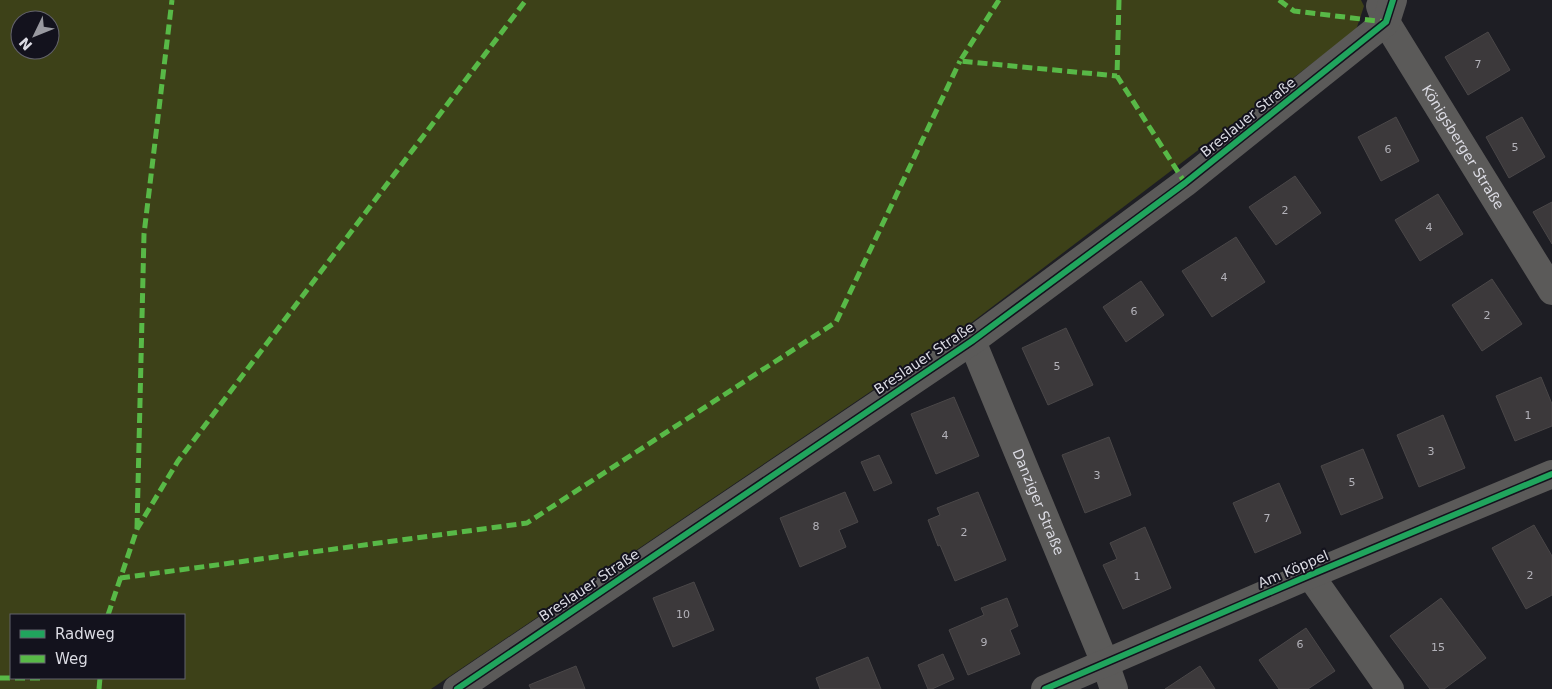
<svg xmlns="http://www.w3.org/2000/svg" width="1552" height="689" viewBox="0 0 1552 689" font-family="'DejaVu Sans',sans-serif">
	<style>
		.forest { fill: #3d4118; fill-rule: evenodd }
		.building { fill: #3c393b; stroke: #4a4748 }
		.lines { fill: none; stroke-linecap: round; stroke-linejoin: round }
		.minor { stroke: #5b5a59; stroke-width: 28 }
		.quiet { stroke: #58b947; stroke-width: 5; stroke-dasharray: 10 5; stroke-linecap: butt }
		.cycleway-casing { stroke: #13121d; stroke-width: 9 }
		.cycleway { stroke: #20a55d; stroke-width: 6 }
		.labels { text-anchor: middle; stroke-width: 4; stroke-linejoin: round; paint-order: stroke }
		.number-label { font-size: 11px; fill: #b3b2b9 }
		.street-label { font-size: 14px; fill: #dbdbe3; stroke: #13121d }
	</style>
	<rect width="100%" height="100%" fill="#1e1e24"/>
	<path class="forest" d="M 0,0 L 1361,0 L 1364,6 L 1356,30 L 963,329 L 431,689 L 0,689 ZM 20,20 L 50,20 L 50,50 L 20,50 ZM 11,615 L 184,615 L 184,678 L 11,678 Z"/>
	<g class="building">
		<polygon points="1488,32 1510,70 1468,95 1445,57"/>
		<polygon points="1396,117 1419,161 1381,181 1358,137"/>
		<polygon points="1522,117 1545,157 1509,178 1486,137"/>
		<polygon points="1295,176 1321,213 1276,245 1249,207"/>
		<polygon points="1438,194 1463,234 1420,261 1395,220"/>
		<polygon points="1552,202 1552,244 1533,212"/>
		<polygon points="1236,237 1265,282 1212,317 1182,271"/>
		<polygon points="1492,279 1522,324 1482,351 1452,305"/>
		<polygon points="1141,281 1164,315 1126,342 1103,307"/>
		<polygon points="1066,328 1093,385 1048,405 1022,348"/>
		<polygon points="1541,377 1552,404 1552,426 1515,441 1496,396"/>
		<polygon points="954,397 979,456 936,474 911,414"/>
		<polygon points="1443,415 1465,468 1419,487 1397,435"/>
		<polygon points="1109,437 1131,495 1085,513 1062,455"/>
		<polygon points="1363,449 1383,498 1341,515 1321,466"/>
		<polygon points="879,455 892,483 874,491 861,462"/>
		<polygon points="1279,483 1301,533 1255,553 1233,503"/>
		<polygon points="845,492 858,522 839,530 846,547 800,567 780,518"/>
		<polygon points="978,492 1006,560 955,581 940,545 938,546 928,520 940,515 937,508"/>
		<polygon points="1534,525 1552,556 1552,595 1526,609 1492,548"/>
		<polygon points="1145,527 1171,588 1123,609 1103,565 1117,559 1110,543"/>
		<polygon points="694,582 714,630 673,647 653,598"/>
		<polygon points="1007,598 1018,626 1010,630 1020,654 968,675 949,630 984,615 981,608"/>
		<polygon points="1441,598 1486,658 1444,689 1430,689 1390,636"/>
		<polygon points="1306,628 1335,671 1308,689 1279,689 1259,660"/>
		<polygon points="943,654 954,679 932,689 928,689 918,665"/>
		<polygon points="868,657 881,689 820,689 816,678"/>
		<polygon points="576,666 585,689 531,689 529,685"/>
		<polygon points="1200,666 1215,689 1165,689"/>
	</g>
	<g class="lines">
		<g class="minor">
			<path id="s1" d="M 1380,6 L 1386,22 L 1552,291"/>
			<path id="s2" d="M 972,341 L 1105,663 L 1114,689"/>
			<polyline points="1310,575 1390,689"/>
			<polyline points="457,689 972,341 1185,183 1386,22 1393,0"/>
			<polyline points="1045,689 1310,575 1552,474"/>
		</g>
		<g class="quiet">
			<polyline points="999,0 960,61 1117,76"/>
			<polyline points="1119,0 1117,76 1185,183"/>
			<polyline points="1279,0 1294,11 1386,22"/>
			<polyline points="137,528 144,234 172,0"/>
			<polyline points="120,578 527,523 836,322 960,61"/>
			<polyline points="108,615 137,529 178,461 526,0"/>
			<polyline points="0,678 40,678"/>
			<polyline points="99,689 100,678"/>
		</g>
		<g class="cycleway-casing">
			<g id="cycleway">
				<polyline points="457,689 972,341 1185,183 1386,22 1393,0"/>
				<polyline points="1045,689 1310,575 1552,474"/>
			</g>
		</g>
		<use href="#cycleway" class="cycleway"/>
	</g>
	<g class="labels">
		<g class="number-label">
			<text x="1478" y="68">7</text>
			<text x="1515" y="151">5</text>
			<text x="1388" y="153">6</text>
			<text x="1285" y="214">2</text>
			<text x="1429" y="231">4</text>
			<text x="1224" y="281">4</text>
			<text x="1134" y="315">6</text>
			<text x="1487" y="319">2</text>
			<text x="1057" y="370">5</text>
			<text x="1528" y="419">1</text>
			<text x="945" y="439">4</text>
			<text x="1431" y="455">3</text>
			<text x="1097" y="479">3</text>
			<text x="1352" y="486">5</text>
			<text x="1267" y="522">7</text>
			<text x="816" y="530">8</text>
			<text x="964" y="536">2</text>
			<text x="1530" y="579">2</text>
			<text x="1137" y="580">1</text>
			<text x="683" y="618">10</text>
			<text x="984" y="646">9</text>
			<text x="1300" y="648">6</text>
			<text x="1438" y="651">15</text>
		</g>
		<g class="street-label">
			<text transform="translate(1248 117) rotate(-39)" y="5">Breslauer Straße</text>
			<text dy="5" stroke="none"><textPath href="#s1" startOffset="164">Königsberger Straße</textPath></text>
			<text transform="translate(924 358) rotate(-34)" y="5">Breslauer Straße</text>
			<text dy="5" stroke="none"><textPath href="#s2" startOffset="174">Danziger Straße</textPath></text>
			<text transform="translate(1293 569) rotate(-23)" y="5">Am Köppel</text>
			<text transform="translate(589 585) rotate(-34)" y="5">Breslauer Straße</text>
		</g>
	</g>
	<rect x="10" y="614" width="175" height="65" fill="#13121d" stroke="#63626c"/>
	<rect x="20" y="630" width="25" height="8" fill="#20a55d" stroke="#63626c"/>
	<text x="55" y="639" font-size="15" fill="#dbdbe3">Radweg</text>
	<rect x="20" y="655" width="25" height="8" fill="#58b947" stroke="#63626c"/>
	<text x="55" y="664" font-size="15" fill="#dbdbe3">Weg</text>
	<g transform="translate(35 35) rotate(227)"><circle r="24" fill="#13121d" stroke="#63626c"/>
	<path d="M0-4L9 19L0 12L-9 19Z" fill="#9999a0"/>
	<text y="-8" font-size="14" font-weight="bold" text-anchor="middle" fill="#dbdbe3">N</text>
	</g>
</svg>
